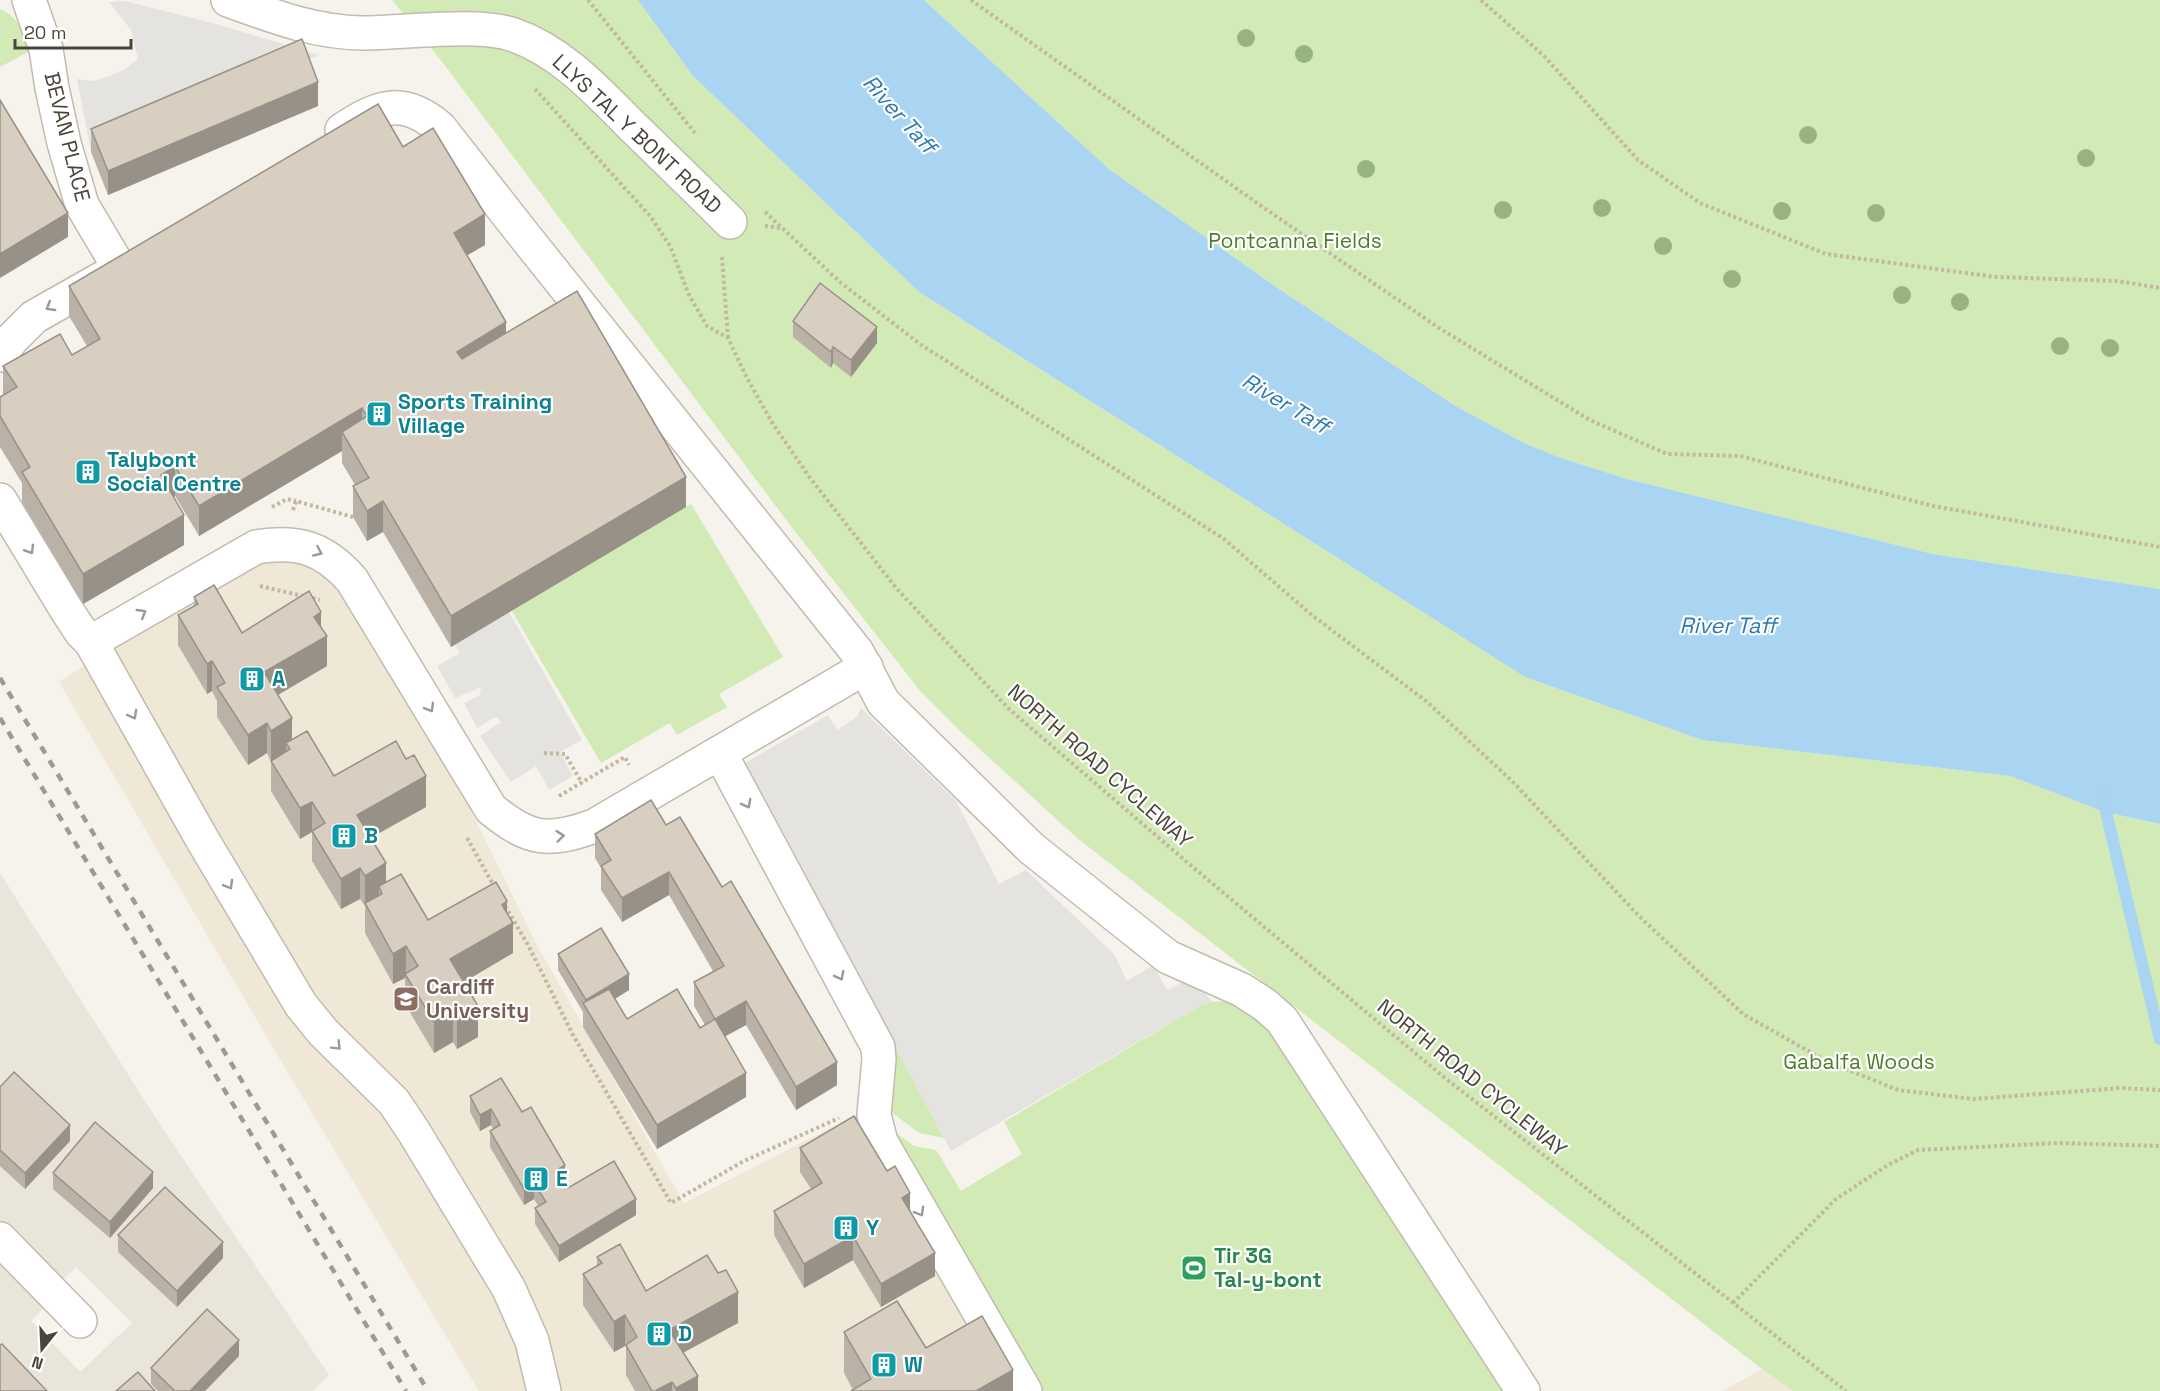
<svg xmlns="http://www.w3.org/2000/svg" width="2160" height="1391" viewBox="0 0 2160 1391" font-family="'Space Grotesk',sans-serif">
	<style>
		.residential { fill: #eae5da }
		.education { fill: #efe8d6 }
		.green { fill: #d2eab5 }
		.parking { fill: #e5e3e0 }
		.water { fill: #a9d4f2 }
		.lines { fill: none; stroke-linecap: round; stroke-linejoin: round }
		.stream { stroke: #a9d4f2; stroke-width: 12 }
		.minor-casing { stroke: #c2bbae; stroke-width: 36 }
		.path { stroke: #c4b79f; stroke-width: 4; stroke-dasharray: 3 3; stroke-linecap: butt }
		.minor { stroke: #fff; stroke-width: 33 }
		.rail { stroke: #9a9a9a; stroke-width: 4.5; stroke-dasharray: 8 8; stroke-linecap: butt }
		.tree { fill: #97b381 }
		.wall { fill: #bab2a6 }
		.shaded-wall { fill: #979187 }
		.building { fill: #d8cfc1; stroke: #979187; stroke-width: 1.5 }
		.oneway { stroke: #9c9892 }
		.labels { text-anchor: middle; stroke-width: 4.5; stroke-linejoin: round; paint-order: stroke }
		.street-label { font-size: 21px; fill: #4b4439; stroke: #fff }
		.park-label { font-size: 21px; fill: #4a7f2a; stroke: #fff }
		.culture-label { font-size: 21px; font-weight: bold; fill: #0d838f; stroke: #fff; text-anchor: start }
		.education-label { font-size: 21px; font-weight: bold; fill: #785e54; stroke: #fff; text-anchor: start }
		.leisure-label { font-size: 21px; font-weight: bold; fill: #27864d; stroke: #fff; text-anchor: start }
		.water-label { font-size: 22px; font-style: italic; fill: #2e7ab2; stroke: #fff }
	</style>
	<rect width="100%" height="100%" fill="#f6f3ec"/>
	<polygon class="residential" points="0,873 161,1126 329,1375 313,1391 0,1391 0,1261 45,1307 31,1321 80,1372 132,1323 76,1267 61,1282 0,1221"/>
	<g class="education">
		<polygon points="271,559 295,559 328,573 386,662 468,805 538,947 684,1203 852,1117 886,1108 887,1126 1038,1391 479,1391 275,1051 59,682 133,634 251,565"/>
		<polygon points="1762,1369 1793,1391 1722,1391"/>
	</g>
	<g class="green">
		<polygon points="392,0 638,0 692,75 919,292 1525,677 1702,740 2010,776 2105,812 2160,824 2160,1391 1793,1391 1762,1369 1077,838 958,729 921,692 790,525 443,63"/>
		<polygon points="924,0 2160,0 2160,589 1933,554 1627,479 1558,457 1524,443 1454,405 1276,287 1109,169"/>
		<path d="M 0,9 C 18,17 25,33 30,51 L 0,67 Z"/>
		<polygon points="691,504 783,657 719,694 727,707 677,735 670,723 601,763 512,611"/>
		<polygon points="1228,1001 1273,1025 1281,1049 1502,1391 1038,1391 887,1126 914,1146 936,1150 961,1191 1022,1154 1004,1122 1201,1005 1213,1002"/>
		<polygon points="893,1042 944,1138 919,1133 886,1108"/>
	</g>
	<g class="parking">
		<polygon points="125,1 220,25 319,55 91,152 77,79 93,81 107,77 124,70 138,59 131,30 109,2"/>
		<polygon points="509,612 582,740 560,752 573,776 549,790 536,766 511,782 480,736 501,722 497,717 493,718 477,728 464,703 480,695 481,687 455,698 437,666 460,653 455,645"/>
		<polygon points="861,708 956,801 999,884 1026,870 1114,954 1127,981 1153,965 1167,990 1191,978 1213,1002 1201,1005 951,1151 743,764 828,715 837,730 857,717"/>
	</g>
	<polygon class="water" points="638,0 924,0 1109,169 1276,287 1454,405 1524,443 1558,457 1627,479 1933,554 2160,589 2160,824 2105,812 2010,776 1702,740 1525,677 919,292 692,75"/>
	<g class="lines">
		<polyline class="stream" points="2102,795 2160,1039"/>
		<g class="minor-casing">
			<g id="minor">
				<polyline points="29,0 46,49 52,88 64,143 82,205 120,269"/>
				<path d="M 228,0 C 272,16 316,33 364,33 C 405,33 478,22 514,35 C 562,52 597,91 632,126 C 665,158 698,190 730,222"/>
				<path d="M 342,130 C 380,105 404,97 440,128 L 523,234 L 857,652 L 883,702 L 1031,848 L 1168,957 L 1242,990 L 1265,1005 L 1282,1020 L 1523,1391"/>
				<polyline points="0,355 12,339 34,317 110,274"/>
				<polyline points="0,500 66,609 81,632 91,642 202,839 301,1005 323,1032 394,1102 414,1132 509,1289 532,1341 544,1391"/>
				<path d="M 91,642 L 256,547 C 298,540 324,548 352,580 L 491,809 C 529,840 548,843 594,826 L 866,667"/>
				<polyline points="720,753 878,1047 879,1059 874,1115 881,1142 1025,1391"/>
				<polyline points="0,1239 80,1321"/>
			</g>
		</g>
		<g class="path">
			<polyline points="588,0 695,133"/>
			<polyline points="971,0 1264,208 1439,328 1590,420 1667,454 1740,456 1933,506 2160,547"/>
			<polyline points="1481,0 1544,56 1638,160 1700,203 1826,254 1996,277 2118,281 2160,288"/>
			<polyline points="535,89 651,217 670,246 689,295 707,326 728,338 747,378 773,424 810,478 897,589 1009,709 1195,869 1445,1078 1846,1391"/>
			<polyline points="765,212 841,283 920,344 1224,539 1313,616 1426,701 1512,781 1639,916 1743,1014 1826,1061 1898,1090 1973,1099 2121,1088 2160,1090"/>
			<polyline points="765,226 782,228"/>
			<polyline points="722,257 728,338"/>
			<polyline points="272,507 287,499 296,501"/>
			<polyline points="293,510 296,501 353,517"/>
			<polyline points="260,586 320,600"/>
			<polyline points="544,753 565,754 582,783"/>
			<polyline points="559,796 625,757 629,765"/>
			<polyline points="467,838 494,886"/>
			<polyline points="505,906 528,945 573,1035 671,1203 744,1161 839,1118"/>
			<polyline points="1733,1303 1836,1199 1888,1165 1918,1150 2057,1143 2160,1146"/>
		</g>
		<use href="#minor" class="minor"/>
		<g class="rail">
			<polyline points="0,678 428,1391"/>
			<polyline points="0,718 406,1391"/>
		</g>
	</g>
	<g class="tree">
		<circle cx="1246" cy="38" r="9"/>
		<circle cx="1304" cy="54" r="9"/>
		<circle cx="1808" cy="135" r="9"/>
		<circle cx="2086" cy="158" r="9"/>
		<circle cx="1366" cy="169" r="9"/>
		<circle cx="1602" cy="208" r="9"/>
		<circle cx="1503" cy="210" r="9"/>
		<circle cx="1782" cy="211" r="9"/>
		<circle cx="1876" cy="213" r="9"/>
		<circle cx="1663" cy="246" r="9"/>
		<circle cx="1732" cy="279" r="9"/>
		<circle cx="1902" cy="295" r="9"/>
		<circle cx="1960" cy="302" r="9"/>
		<circle cx="2060" cy="346" r="9"/>
		<circle cx="2110" cy="348" r="9"/>
	</g>
	<g class="wall">
		<polygon points="318,106 108,195 91,152 91,129"/>
		<polygon points="403,147 485,245 467,255 506,333 686,507 451,647 383,532 367,541 353,517 353,486 355,485 342,463 342,451 199,536 175,496 174,497 184,545 83,604 22,502 22,483 0,447 0,397 3,395 3,366 72,355 87,346 69,316 69,286"/>
		<polygon points="793,321 877,343 851,377 833,363 831,368 793,337"/>
		<polygon points="194,597 242,633 321,627 327,666 278,695 292,739 334,776 426,807 371,838 386,882 428,920 507,913 513,953 464,982 478,1037 457,1049 453,1042 434,1053 405,1004 405,978 393,984 365,933 365,906 360,899 341,909 312,861 312,832 300,839 271,791 271,762 267,753 248,765 217,717 217,701 212,691 207,694 178,645 178,615 194,607"/>
		<polygon points="666,825 837,1085 796,1110 746,1025 725,1036 746,1097 657,1149 583,1027 583,1012 558,970 558,954 629,990 615,999 627,1019 700,1028 705,1025 694,1006 694,982 713,971 669,895 622,922 601,890 601,868 595,858 595,834"/>
		<polygon points="0,1087 70,1141 25,1189 0,1166"/>
		<polygon points="470,1096 522,1112 565,1181 564,1182 568,1188 636,1215 559,1262 535,1224 535,1208 538,1206 534,1199 524,1205 490,1147 490,1131 493,1129 491,1125 480,1131 470,1112"/>
		<polygon points="800,1148 887,1171 910,1211 935,1276 881,1307 853,1260 804,1288 774,1235 774,1211 811,1189 800,1172"/>
		<polygon points="53,1173 153,1188 110,1238 53,1189"/>
		<polygon points="118,1235 223,1258 177,1307 118,1252"/>
		<polygon points="597,1257 646,1291 738,1323 683,1353 698,1391 635,1391 626,1375 626,1347 625,1346 614,1352 583,1305 583,1274 597,1266"/>
		<polygon points="844,1332 926,1348 1013,1391 853,1390 844,1373"/>
		<polygon points="239,1356 205,1391 158,1391 151,1384 151,1368"/>
	</g>
	<g class="shaded-wall">
		<polygon points="318,82 318,106 108,195 108,171"/>
		<polygon points="68,213 68,237 0,278 0,254"/>
		<polygon points="485,214 485,245 454,263 454,233"/>
		<polygon points="506,322 506,353 457,382 457,352"/>
		<polygon points="877,327 877,343 851,377 851,360"/>
		<polygon points="833,347 833,363 831,368 831,352"/>
		<polygon points="362,408 362,439 342,432 342,451 199,536 199,506"/>
		<polygon points="175,466 175,496 161,505 161,475"/>
		<polygon points="686,477 686,507 451,647 451,616"/>
		<polygon points="383,501 383,532 367,541 367,511"/>
		<polygon points="184,515 184,545 83,604 83,574"/>
		<polygon points="321,612 321,639 327,636 327,666 264,703 264,672 314,617"/>
		<polygon points="212,661 212,691 207,694 207,664"/>
		<polygon points="292,718 292,749 286,743 286,752 271,762 271,731"/>
		<polygon points="267,723 267,753 248,765 248,735"/>
		<polygon points="426,776 426,807 357,845 357,815"/>
		<polygon points="312,802 312,832 300,839 300,808"/>
		<polygon points="386,863 386,894 382,894 379,886 379,898 365,903 365,876"/>
		<polygon points="360,868 360,899 341,909 341,879"/>
		<polygon points="669,872 669,895 622,922 622,898"/>
		<polygon points="507,901 507,926 513,923 513,953 450,990 450,959 502,905"/>
		<polygon points="406,946 406,976 405,974 405,978 393,984 393,954"/>
		<polygon points="629,974 629,990 590,1014 586,1008 586,1000"/>
		<polygon points="746,1001 746,1025 715,1042 715,1019"/>
		<polygon points="478,1006 478,1037 457,1049 457,1019"/>
		<polygon points="453,1011 453,1042 434,1053 434,1022"/>
		<polygon points="837,1062 837,1085 796,1110 796,1087"/>
		<polygon points="746,1073 746,1097 657,1149 657,1125"/>
		<polygon points="491,1109 491,1125 480,1131 480,1115"/>
		<polygon points="70,1125 70,1141 25,1189 25,1173"/>
		<polygon points="565,1165 565,1181 557,1186 557,1170"/>
		<polygon points="153,1172 153,1188 110,1238 110,1222"/>
		<polygon points="534,1183 534,1199 524,1205 524,1189"/>
		<polygon points="910,1193 910,1217 902,1198"/>
		<polygon points="636,1199 636,1215 559,1262 559,1246"/>
		<polygon points="853,1236 853,1260 804,1288 804,1264"/>
		<polygon points="223,1242 223,1258 177,1307 177,1291"/>
		<polygon points="935,1253 935,1276 881,1307 881,1284"/>
		<polygon points="738,1292 738,1323 669,1360 669,1330"/>
		<polygon points="625,1315 625,1346 614,1352 614,1322"/>
		<polygon points="239,1340 239,1356 205,1391 190,1391"/>
		<polygon points="1013,1370 1013,1391 976,1391"/>
		<polygon points="698,1376 698,1391 676,1391 676,1388"/>
		<polygon points="672,1382 672,1391 655,1391"/>
	</g>
	<g class="building">
		<polygon points="302,39 318,82 108,171 91,129"/>
		<polygon points="0,100 68,213 0,254"/>
		<polygon points="378,104 403,147 433,128 485,214 454,233 506,322 457,352 462,359 577,291 686,477 451,616 383,501 367,511 353,486 369,478 342,432 367,416 362,408 199,506 175,466 161,475 184,515 83,574 22,472 30,467 0,416 0,397 17,387 3,366 60,334 72,355 100,339 69,286"/>
		<polygon points="820,283 877,327 851,360 833,347 831,352 793,321"/>
		<polygon points="214,585 242,633 309,591 321,612 314,617 327,636 264,672 292,718 271,731 267,723 248,735 217,687 225,683 212,661 207,664 178,615 198,604 194,597"/>
		<polygon points="307,731 334,776 396,741 406,759 414,755 426,776 357,815 386,863 365,876 360,868 341,879 312,831 325,823 312,802 300,808 271,761 290,749 286,743"/>
		<polygon points="651,800 666,825 680,817 722,887 731,881 837,1062 796,1087 746,1001 715,1019 694,982 724,966 669,872 622,898 601,866 611,860 595,834"/>
		<polygon points="401,874 428,920 496,882 507,901 502,905 513,923 450,959 478,1006 457,1019 453,1011 434,1022 405,974 418,966 406,946 393,954 365,903 382,894 379,886"/>
		<polygon points="601,928 629,974 586,1000 558,954"/>
		<polygon points="609,989 627,1019 677,989 700,1028 715,1019 746,1073 657,1125 583,1003"/>
		<polygon points="14,1072 70,1125 25,1173 0,1150 0,1087"/>
		<polygon points="501,1078 522,1112 531,1107 565,1165 557,1170 568,1188 614,1161 636,1199 559,1246 535,1208 546,1202 534,1183 524,1189 490,1131 500,1125 491,1109 480,1115 470,1096"/>
		<polygon points="854,1116 887,1171 895,1166 910,1193 902,1198 935,1253 881,1284 853,1236 804,1264 774,1211 822,1183 800,1148"/>
		<polygon points="95,1122 153,1172 110,1222 53,1173"/>
		<polygon points="165,1187 223,1242 177,1291 118,1235"/>
		<polygon points="620,1244 646,1291 707,1255 718,1273 726,1270 738,1292 669,1330 698,1376 676,1388 672,1382 655,1391 652,1391 626,1345 637,1337 625,1315 614,1322 583,1274 602,1263 597,1257"/>
		<polygon points="897,1301 926,1348 982,1316 1013,1370 976,1391 851,1391 871,1379 844,1332"/>
		<polygon points="207,1309 239,1340 190,1391 175,1391 151,1368"/>
		<polygon points="2,1344 47,1391 0,1391 0,1345"/>
		<polygon points="138,1372 155,1391 116,1391"/>
	</g>
	<defs><path id="oneway-chevron" d="M-2-3.5L2.5 0L-2 3.5" fill="none" stroke-width="1.6" stroke-linecap="round" stroke-linejoin="round" transform="scale(1.5)"/></defs>
	<g class="oneway">
		<use href="#oneway-chevron" transform="translate(50 307) rotate(149)"/>
		<use href="#oneway-chevron" transform="translate(30 550) rotate(59)"/>
		<use href="#oneway-chevron" transform="translate(318 552) rotate(24)"/>
		<use href="#oneway-chevron" transform="translate(142 613) rotate(-31)"/>
		<use href="#oneway-chevron" transform="translate(430 708) rotate(59)"/>
		<use href="#oneway-chevron" transform="translate(133 715) rotate(61)"/>
		<use href="#oneway-chevron" transform="translate(747 804) rotate(62)"/>
		<use href="#oneway-chevron" transform="translate(560 836) rotate(-6)"/>
		<use href="#oneway-chevron" transform="translate(229 885) rotate(60)"/>
		<use href="#oneway-chevron" transform="translate(840 976) rotate(62)"/>
		<use href="#oneway-chevron" transform="translate(337 1046) rotate(45)"/>
		<use href="#oneway-chevron" transform="translate(920 1212) rotate(60)"/>
	</g>
	<defs>
		<g id="building-square" transform="scale(1.35)"><rect x="-9" y="-9" width="18" height="18" rx="4" fill="#0f9aa8" stroke="#fff"/><path d="M-4-6H4V6H1V3H-1V6H-4ZM-2.5-4.3h1.7v1.8h-1.7ZM.8-4.3h1.7v1.8H.8ZM-2.5-1h1.7V.8h-1.7ZM.8-1h1.7V.8H.8Z" fill="#fff"/></g>
		<g id="university-square" transform="scale(1.35)"><rect x="-9" y="-9" width="18" height="18" rx="4" fill="#8d6e63" stroke="#fff"/><path d="M0-5L7-2L0 1L-7-2ZM-4 1L0 2.5L4 1V4Q0 6-4 4Z" fill="#fff"/></g>
		<g id="stadium-square" transform="scale(1.35)"><rect x="-9" y="-9" width="18" height="18" rx="4" fill="#2e9e5b" stroke="#fff"/><path d="M0-5a6.5 5 0 1 0 0 10a6.5 5 0 1 0 0-10ZM-3.5-1.8h7v3.6h-7Z" fill="#fff"/></g>
	</defs>
	<g fill-rule="evenodd">
		<use href="#building-square" x="379" y="414"/>
		<use href="#building-square" x="88" y="472"/>
		<use href="#building-square" x="252" y="679"/>
		<use href="#building-square" x="344" y="836"/>
		<use href="#university-square" x="406" y="999"/>
		<use href="#building-square" x="536" y="1179"/>
		<use href="#building-square" x="846" y="1228"/>
		<use href="#stadium-square" x="1194" y="1268"/>
		<use href="#building-square" x="659" y="1334"/>
		<use href="#building-square" x="884" y="1365"/>
	</g>
	<g class="labels">
		<g class="street-label">
			<text transform="translate(637 134) rotate(43)" y="7">LLYS TAL Y BONT ROAD</text>
			<text transform="translate(67 137) rotate(76)" y="7">BEVAN PLACE</text>
			<text transform="translate(1100 766) rotate(41)" y="7">NORTH ROAD CYCLEWAY</text>
			<text transform="translate(1472 1078) rotate(39)" y="7">NORTH ROAD CYCLEWAY</text>
		</g>
		<g class="park-label">
			<text x="1295" y="248">Pontcanna Fields</text>
			<text x="1859" y="1069">Gabalfa Woods</text>
		</g>
		<g class="culture-label">
			<text x="398" y="409">Sports Training<tspan x="398" dy="24">Village</tspan></text>
			<text x="107" y="467">Talybont<tspan x="107" dy="24">Social Centre</tspan></text>
			<text x="272" y="686">A</text>
			<text x="364" y="843">B</text>
			<text x="556" y="1186">E</text>
			<text x="866" y="1235">Y</text>
			<text x="678" y="1341">D</text>
			<text x="904" y="1372">W</text>
		</g>
		<g class="education-label">
			<text x="426" y="994">Cardiff<tspan x="426" dy="24">University</tspan></text>
		</g>
		<g class="leisure-label">
			<text x="1214" y="1263">Tir 3G<tspan x="1214" dy="24">Tal-y-bont</tspan></text>
		</g>
		<g class="water-label">
			<text transform="translate(900 114) rotate(48)" y="8">River Taff</text>
			<text transform="translate(1286 403) rotate(31)" y="8">River Taff</text>
			<text x="1728" y="633">River Taff</text>
		</g>
	</g>
	<g transform="translate(42 1349) rotate(198)" stroke="#ffffff" stroke-width="4.5" paint-order="stroke">
	<path d="M0-4.5L10 22L0 15L-10 22Z" fill="#4b4439"/>
	<text y="-9" font-size="16" font-weight="bold" text-anchor="middle" fill="#4b4439">N</text>
	</g>
	<path d="M15 39v9h116v-9" fill="none" stroke="#4b4439" stroke-width="3"/>
	<text x="24" y="39" font-size="18" fill="#4b4439" stroke="#ffffff" stroke-width="4.5" paint-order="stroke">20 m</text>
</svg>
